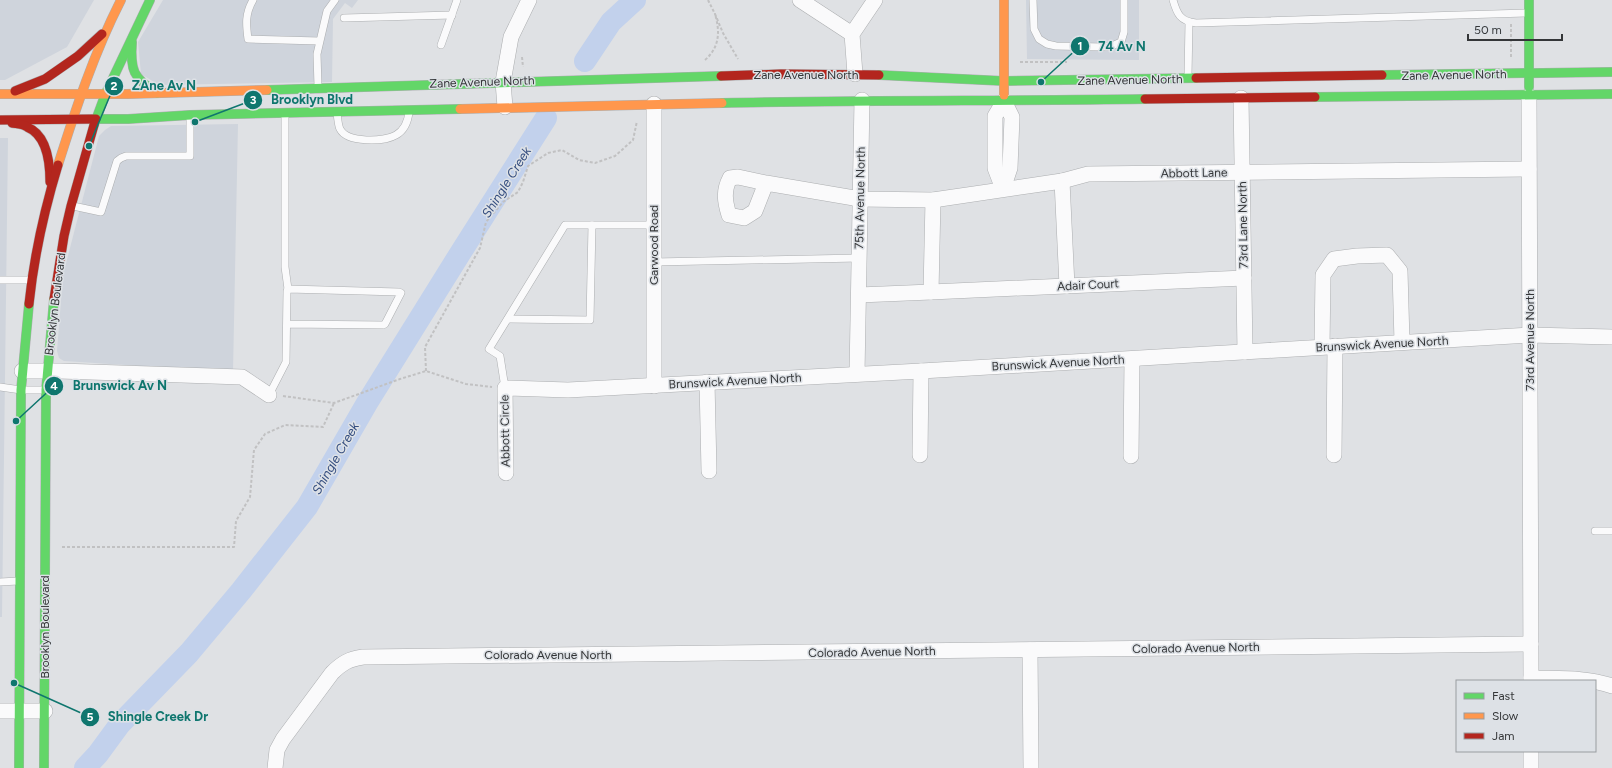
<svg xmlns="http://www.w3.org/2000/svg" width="1612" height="768" viewBox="0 0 1612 768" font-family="Figtree,sans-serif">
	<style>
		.built { fill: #cfd4dc }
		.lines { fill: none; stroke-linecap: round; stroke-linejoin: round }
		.river { stroke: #c2d1ec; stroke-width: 22 }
		.lane-casing { stroke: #acaeb0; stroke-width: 8 }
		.street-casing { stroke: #acaeb0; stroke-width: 16 }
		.fast-casing { stroke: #acaeb0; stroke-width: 10 }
		.slow-casing { stroke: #acaeb0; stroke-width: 10 }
		.jam-casing { stroke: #acaeb0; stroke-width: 10 }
		.path { stroke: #c1c1c2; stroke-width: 2; stroke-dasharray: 3 2; stroke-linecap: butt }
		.lane { stroke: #fafafb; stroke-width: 7 }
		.street { stroke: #fafafb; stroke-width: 15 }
		.fast { stroke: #63d668; stroke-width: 9 }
		.slow { stroke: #ff974d; stroke-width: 9 }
		.jam { stroke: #b3261e; stroke-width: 9 }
		.labels { text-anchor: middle; stroke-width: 3; stroke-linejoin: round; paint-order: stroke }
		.street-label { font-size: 12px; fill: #343638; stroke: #dde1e6 }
		.water-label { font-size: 13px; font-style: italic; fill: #364f81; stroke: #dde1e6 }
		.leader { fill: none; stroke: #0f766e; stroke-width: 1.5 }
		.callout-dot { fill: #0f766e; stroke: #dde1e6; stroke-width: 1.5 }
		.mark-label { font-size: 12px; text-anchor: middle; font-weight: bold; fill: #fff }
		.callout-label { font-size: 13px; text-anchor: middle; font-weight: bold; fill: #0f766e; stroke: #dde1e6; stroke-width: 3; stroke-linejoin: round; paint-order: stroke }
	</style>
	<rect width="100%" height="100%" fill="#dfe1e4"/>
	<g class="built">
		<polygon points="0,0 94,0 67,47 5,80 0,80"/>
		<polygon points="163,0 358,0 352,8 345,3 333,19 332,82 159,85 141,74 138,42"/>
		<polygon points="1026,0 1139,0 1139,60 1027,59"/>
		<polygon points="238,124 233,372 64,361 59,358 57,351 63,275 99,136 105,130 111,126"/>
		<polygon points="0,138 8,138 2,617 0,617"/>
	</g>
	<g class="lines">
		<g class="river">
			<polyline points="585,61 611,22 635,0"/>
			<polyline points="85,768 98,754 120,724 189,653 241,591 307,507 367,403 461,252 546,118"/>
		</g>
		<g class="lane-casing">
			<g id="lane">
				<path d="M 253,0 C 245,14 246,24 248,39 L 319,41"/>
				<polyline points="1033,0 1034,29 1039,39 1047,44 1056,46 1102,47 1112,46 1121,42 1124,32 1124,0"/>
				<path d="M 1173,0 C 1177,14 1180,21 1196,23 L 1528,13"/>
				<polyline points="344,18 452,15"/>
				<polyline points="441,45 457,0"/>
				<polyline points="1188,76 1189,22"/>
				<polyline points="318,86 317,54 327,11 335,0"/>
				<path d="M 337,114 C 338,119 338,125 340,129 C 347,143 384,142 396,135 C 405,130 408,121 409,112"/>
				<polyline points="285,115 285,267 288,289"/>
				<polyline points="73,206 101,212 117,161 121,158 126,156 190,156 190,117"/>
				<polyline points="654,262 859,258"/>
				<polyline points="0,280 29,280"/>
				<polyline points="508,319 590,320 592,225"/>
				<polyline points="0,387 21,390 44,390"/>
				<polyline points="505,388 500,356 489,349 565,225 654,225"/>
				<polyline points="269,395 286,362 287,291 288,289 399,292 401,293 385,324 383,325 287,324"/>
				<polyline points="1595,531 1612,531"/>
				<polyline points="0,582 18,581"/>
			</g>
		</g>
		<g class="street-casing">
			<g id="street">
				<polyline points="800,0 852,34"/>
				<polyline points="855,74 852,34 875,0"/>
				<polyline points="1529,96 1531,681"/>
				<polyline points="1241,98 1245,352"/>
				<polygon points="1004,101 1012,117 1010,168 1003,189 995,168 995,116"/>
				<polyline points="505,107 503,82 511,37 529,0"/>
				<polyline points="1062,181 1067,286"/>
				<path d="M 766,183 L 755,211 L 744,218 L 729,215 C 725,202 723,191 730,178 L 738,177 L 766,183 L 860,199 L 933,200 L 1062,181 L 1088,174 L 1529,169"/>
				<polyline points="931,292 1244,278"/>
				<polyline points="859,295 931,292 933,200"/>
				<polyline points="1322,347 1323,275 1334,259 1357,256 1387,255 1400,271 1402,342"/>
				<polyline points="22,371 60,371 242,377 269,395"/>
				<polyline points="857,374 862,100"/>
				<polyline points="707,382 709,471"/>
				<polyline points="654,386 654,104"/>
				<polyline points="920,455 921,371"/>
				<polyline points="1334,455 1335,346"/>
				<polyline points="1131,456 1132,359"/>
				<polyline points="506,473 505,388 568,390 921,371 1530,335 1612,337"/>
				<polyline points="1030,650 1031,768"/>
				<path d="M 1531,678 C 1558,679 1586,677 1612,686"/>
				<polyline points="0,711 45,711"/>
				<polyline points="1531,751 1531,768"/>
				<path d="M 275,768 L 277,750 L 283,739 L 332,673 C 342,663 349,659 363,657 L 1531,644"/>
			</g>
		</g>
		<g class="fast-casing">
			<g id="fast">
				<polyline points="1529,0 1529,87"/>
				<path d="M 132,42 C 130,70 133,78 157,93"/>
				<polyline points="879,75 1004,81 1196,78"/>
				<polyline points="1382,75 1612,72"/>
				<polyline points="267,90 721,76"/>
				<polyline points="1315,97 1612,94"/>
				<path d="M 722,103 C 863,100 1004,101 1145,99"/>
				<polyline points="96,119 128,119 190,115 460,109"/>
				<polyline points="94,125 105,95 150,0"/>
				<polyline points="19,768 21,390 29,304"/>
				<polyline points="44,768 46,390 54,299"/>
			</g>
		</g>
		<g class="slow-casing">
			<g id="slow">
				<polyline points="1004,0 1004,95"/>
				<polyline points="0,94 127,94 267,90"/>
				<polyline points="460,109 722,103"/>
				<path d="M 58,165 C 76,108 94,53 121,0"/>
			</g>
		</g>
		<g class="jam-casing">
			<g id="jam">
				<polyline points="721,76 781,74 879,75"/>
				<polyline points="1196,78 1382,75"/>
				<polyline points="15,91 45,79 78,56 102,34"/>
				<polyline points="1145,99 1315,97"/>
				<polyline points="0,120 96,119"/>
				<path d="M 12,123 C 17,124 23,124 27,127 C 47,135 50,164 50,182"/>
				<polyline points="54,299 64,236 71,206 94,125"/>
				<path d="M 29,304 C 34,256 44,211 58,165"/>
			</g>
		</g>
		<g class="path">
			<polyline points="708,0 715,14"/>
			<polyline points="522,57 523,67"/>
			<polyline points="1511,57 1511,23"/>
			<path d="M 705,60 C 720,47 720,31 715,14 L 723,33 L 738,59"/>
			<polyline points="1020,62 1067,62"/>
			<polyline points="426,371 425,347 480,248 486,222 503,202 518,192 523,182 528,166 548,153 562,150 579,160 595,163 615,156 633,140 637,121"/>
			<polyline points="283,396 334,403 400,379 426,371 466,384 492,387"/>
			<polyline points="62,547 234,547 236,521 250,497 254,450 265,434 285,425 323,427 334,403"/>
		</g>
		<use href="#lane" class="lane"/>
		<use href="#street" class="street"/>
		<use href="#fast" class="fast"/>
		<use href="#slow" class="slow"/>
		<use href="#jam" class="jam"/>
	</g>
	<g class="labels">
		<g class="street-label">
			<text x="806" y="79">Zane Avenue North</text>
			<text transform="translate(1454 75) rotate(-1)" y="4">Zane Avenue North</text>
			<text transform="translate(1130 80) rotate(-1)" y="4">Zane Avenue North</text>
			<text transform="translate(482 82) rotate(-2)" y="4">Zane Avenue North</text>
			<text transform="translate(1194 173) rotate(-1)" y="4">Abbott Lane</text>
			<text transform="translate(860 198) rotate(-89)" y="4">75th Avenue North</text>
			<text transform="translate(1243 225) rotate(-91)" y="4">73rd Lane North</text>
			<text transform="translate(654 245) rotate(-90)" y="4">Garwood Road</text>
			<text transform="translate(1088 285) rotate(-3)" y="4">Adair Court</text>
			<text transform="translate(55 304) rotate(-83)" y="4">Brooklyn Boulevard</text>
			<text transform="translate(1530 340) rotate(-90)" y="4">73rd Avenue North</text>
			<text transform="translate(1382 344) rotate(-3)" y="4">Brunswick Avenue North</text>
			<text transform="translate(1058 363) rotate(-3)" y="4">Brunswick Avenue North</text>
			<text transform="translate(735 381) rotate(-3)" y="4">Brunswick Avenue North</text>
			<text transform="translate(505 431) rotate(-91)" y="4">Abbott Circle</text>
			<text transform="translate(45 627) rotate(-90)" y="4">Brooklyn Boulevard</text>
			<text transform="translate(1196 648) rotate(-1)" y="4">Colorado Avenue North</text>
			<text transform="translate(872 652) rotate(-1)" y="4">Colorado Avenue North</text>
			<text x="548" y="659">Colorado Avenue North</text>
		</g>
		<g class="water-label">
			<text transform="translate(506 182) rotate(-58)" y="5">Shingle Creek</text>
			<text transform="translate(335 458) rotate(-60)" y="5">Shingle Creek</text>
		</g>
	</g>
	<path class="leader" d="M1041 82L1080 46M89 146L114 86M195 122L253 100M16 421L54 386M14 683L90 717"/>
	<g class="callout-dot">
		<circle cx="1041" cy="82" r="4"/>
		<circle cx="89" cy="146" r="4"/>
		<circle cx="195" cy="122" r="4"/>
		<circle cx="16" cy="421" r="4"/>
		<circle cx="14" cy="683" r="4"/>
		<circle cx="1080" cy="46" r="10"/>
		<circle cx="114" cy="86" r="10"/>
		<circle cx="253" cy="100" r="10"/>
		<circle cx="54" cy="386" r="10"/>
		<circle cx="90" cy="717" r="10"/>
	</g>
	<g class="mark-label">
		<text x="1080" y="50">1</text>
		<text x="114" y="90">2</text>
		<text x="253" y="104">3</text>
		<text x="54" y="390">4</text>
		<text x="90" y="721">5</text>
	</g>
	<g class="callout-label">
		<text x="1122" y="51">74 Av N</text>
		<text x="164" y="90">ZAne Av N</text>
		<text x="312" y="104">Brooklyn Blvd</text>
		<text x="120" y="390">Brunswick Av N</text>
		<text x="158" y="721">Shingle Creek Dr</text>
	</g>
	<rect x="1456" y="680" width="140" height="72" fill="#dde1e6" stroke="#999da0"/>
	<rect x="1464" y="693" width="20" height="6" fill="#63d668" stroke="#999da0"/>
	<text x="1492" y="700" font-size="12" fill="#343638">Fast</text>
	<rect x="1464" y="713" width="20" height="6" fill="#ff974d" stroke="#999da0"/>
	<text x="1492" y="720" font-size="12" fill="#343638">Slow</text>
	<rect x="1464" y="733" width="20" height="6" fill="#b3261e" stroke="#999da0"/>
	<text x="1492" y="740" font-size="12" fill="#343638">Jam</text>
	<path d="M1468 34v6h94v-6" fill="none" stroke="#343638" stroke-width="2"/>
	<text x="1474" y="34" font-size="12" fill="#343638" stroke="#dde1e6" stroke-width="3" paint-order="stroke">50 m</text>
</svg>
